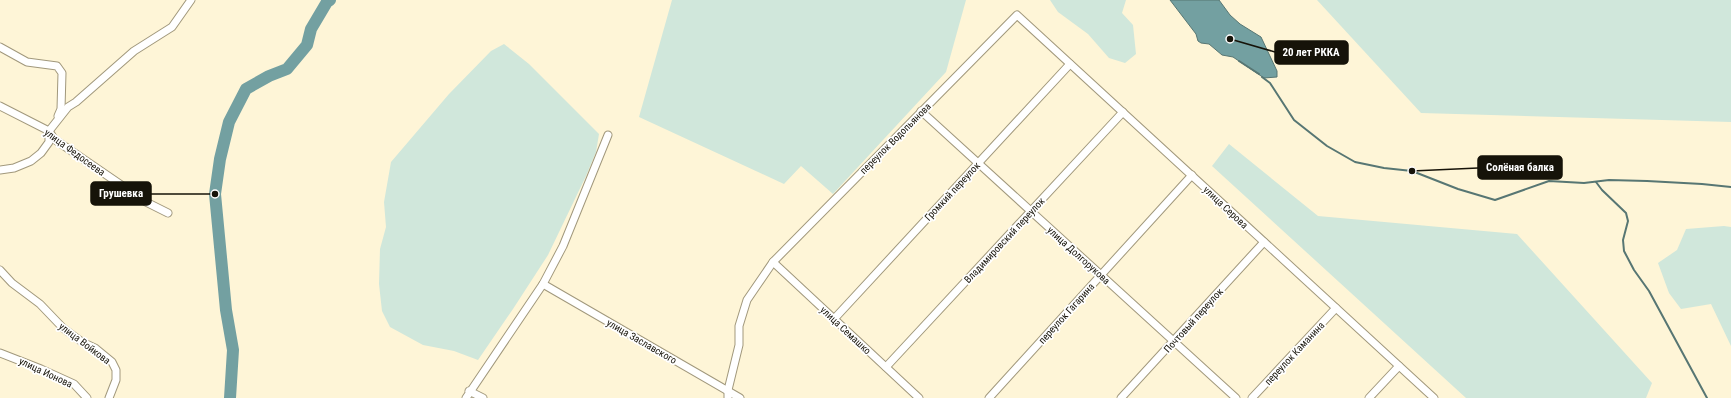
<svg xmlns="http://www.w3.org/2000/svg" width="1731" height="398" viewBox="0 0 1731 398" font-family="'Roboto Condensed',sans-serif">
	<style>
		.green { fill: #d0e7db }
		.water { fill: #73a0a1; stroke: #577673 }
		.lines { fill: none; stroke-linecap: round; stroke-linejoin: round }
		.stream { stroke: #577673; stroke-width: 2 }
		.river { stroke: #73a0a1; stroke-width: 12 }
		.minor-casing { stroke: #a1987c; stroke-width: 9 }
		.minor { stroke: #fff; stroke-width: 7 }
		.labels { text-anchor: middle; stroke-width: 3.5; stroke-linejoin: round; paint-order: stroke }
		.street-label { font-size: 10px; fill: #161309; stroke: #fff }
		.leader { fill: none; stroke: #161309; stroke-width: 1.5 }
		.callout-dot { fill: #161309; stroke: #fff; stroke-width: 1.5 }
		.callout { fill: #161309; stroke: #161309; stroke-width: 1.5 }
		.callout-label { font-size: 11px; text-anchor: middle; font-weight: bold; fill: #fff }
	</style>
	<rect width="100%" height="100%" fill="#fef5d7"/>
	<g class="green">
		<polygon points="672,0 966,0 946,72 833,194 801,166 784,184 639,117"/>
		<polygon points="1050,0 1126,0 1122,13 1133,25 1136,54 1125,63 1109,58 1088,34 1058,12"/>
		<polygon points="1317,0 1731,0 1731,122 1421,113"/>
		<polygon points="504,44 529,64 599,134 596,152 586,176 548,255 513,309 478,360 454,351 423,345 390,327 382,311 379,284 380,249 386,227 384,202 391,162 449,94 491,51"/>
		<polygon points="1229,144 1318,216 1517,234 1652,383 1646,398 1466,398 1212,166"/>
		<polygon points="1724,226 1731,227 1731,346 1711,304 1681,309 1669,293 1658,263 1677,250 1686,229"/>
	</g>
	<polygon class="water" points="1170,0 1219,0 1230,15 1240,24 1261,37 1277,71 1277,77 1264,78 1233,57 1222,55 1209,44 1201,43 1198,41 1196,34"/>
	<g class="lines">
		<g class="stream">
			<polyline points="1239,61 1259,74"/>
			<polyline points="1262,77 1270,83 1294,120 1327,146 1355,162 1384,168 1412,171 1458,189 1495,200 1549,181 1584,183 1609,180 1647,181 1702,184 1731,187"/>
			<polyline points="1596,182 1602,190 1626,213 1628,221 1623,240 1624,251 1634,270 1649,291 1707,398"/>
		</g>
		<polyline class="river" points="230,398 233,350 226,310 215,194 220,159 229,122 246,89 269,76 287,69 307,45 311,29 327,2 330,0"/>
		<g class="minor-casing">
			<g id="minor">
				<polyline points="0,47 27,62 57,66 62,73 61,109 58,116"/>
				<polyline points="0,106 49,131 54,139 146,202 168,213"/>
				<polyline points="921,111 1236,398"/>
				<polyline points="0,170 14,168 31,161 41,153 49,142 49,131 68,107 76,102 134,51 172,27 191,0"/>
				<polyline points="773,262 919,398"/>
				<polyline points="0,270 12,283 40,304 63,328 82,342 95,348 112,362 116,370 116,380 109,398"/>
				<polyline points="543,284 740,398"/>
				<polyline points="834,319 1070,64"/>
				<polyline points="0,353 41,369 74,384 87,398"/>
				<polyline points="886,367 1123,112"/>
				<polyline points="469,391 483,398"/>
				<polyline points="466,398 543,284 563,246 608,135"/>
				<polyline points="728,398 728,390 739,345 739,326 747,300 773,262 1017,15 1434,398"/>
				<polyline points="989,398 1192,175"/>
				<polyline points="1121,398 1264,242"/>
				<polyline points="1252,398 1336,308"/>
				<polyline points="1369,398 1399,366"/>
			</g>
		</g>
		<use href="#minor" class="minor"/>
	</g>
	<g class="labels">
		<g class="street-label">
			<text transform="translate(895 138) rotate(-45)" y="4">переулок Водопьянова</text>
			<text transform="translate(75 152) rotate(36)" y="4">улица Федосеева</text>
			<text transform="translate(952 191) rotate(-47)" y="4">Громкий переулок</text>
			<text transform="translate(1226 207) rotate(43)" y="4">улица Серова</text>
			<text transform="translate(1004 240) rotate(-47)" y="4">Владимировский переулок</text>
			<text transform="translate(1079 255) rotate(42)" y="4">улица Долгорукова</text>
			<text transform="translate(1066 313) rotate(-48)" y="4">переулок Гагарина</text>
			<text transform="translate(1193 320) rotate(-48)" y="4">Почтовый переулок</text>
			<text transform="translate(846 330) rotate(43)" y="4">улица Семашко</text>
			<text transform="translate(642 341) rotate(30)" y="4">улица Заславского</text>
			<text transform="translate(85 343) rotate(37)" y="4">улица Войкова</text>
			<text transform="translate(1294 353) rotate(-47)" y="4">переулок Каманина</text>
			<text transform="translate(46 372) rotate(25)" y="4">улица Ионова</text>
		</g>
	</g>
	<path class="leader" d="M1230 39L1275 52M1412 171L1478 168M215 194L151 194"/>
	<g class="callout-dot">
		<circle cx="1230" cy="39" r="4"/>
		<circle cx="1412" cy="171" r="4"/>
		<circle cx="215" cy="194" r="4"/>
	</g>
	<g class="callout">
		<rect x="1275" y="41" width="73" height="23" rx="4"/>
		<rect x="1478" y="156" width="84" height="23" rx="4"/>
		<rect x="91" y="182" width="60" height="23" rx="4"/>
	</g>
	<g class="callout-label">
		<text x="1311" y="56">20 лет РККА</text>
		<text x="1520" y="171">Солёная балка</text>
		<text x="121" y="197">Грушевка</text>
	</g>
</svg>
